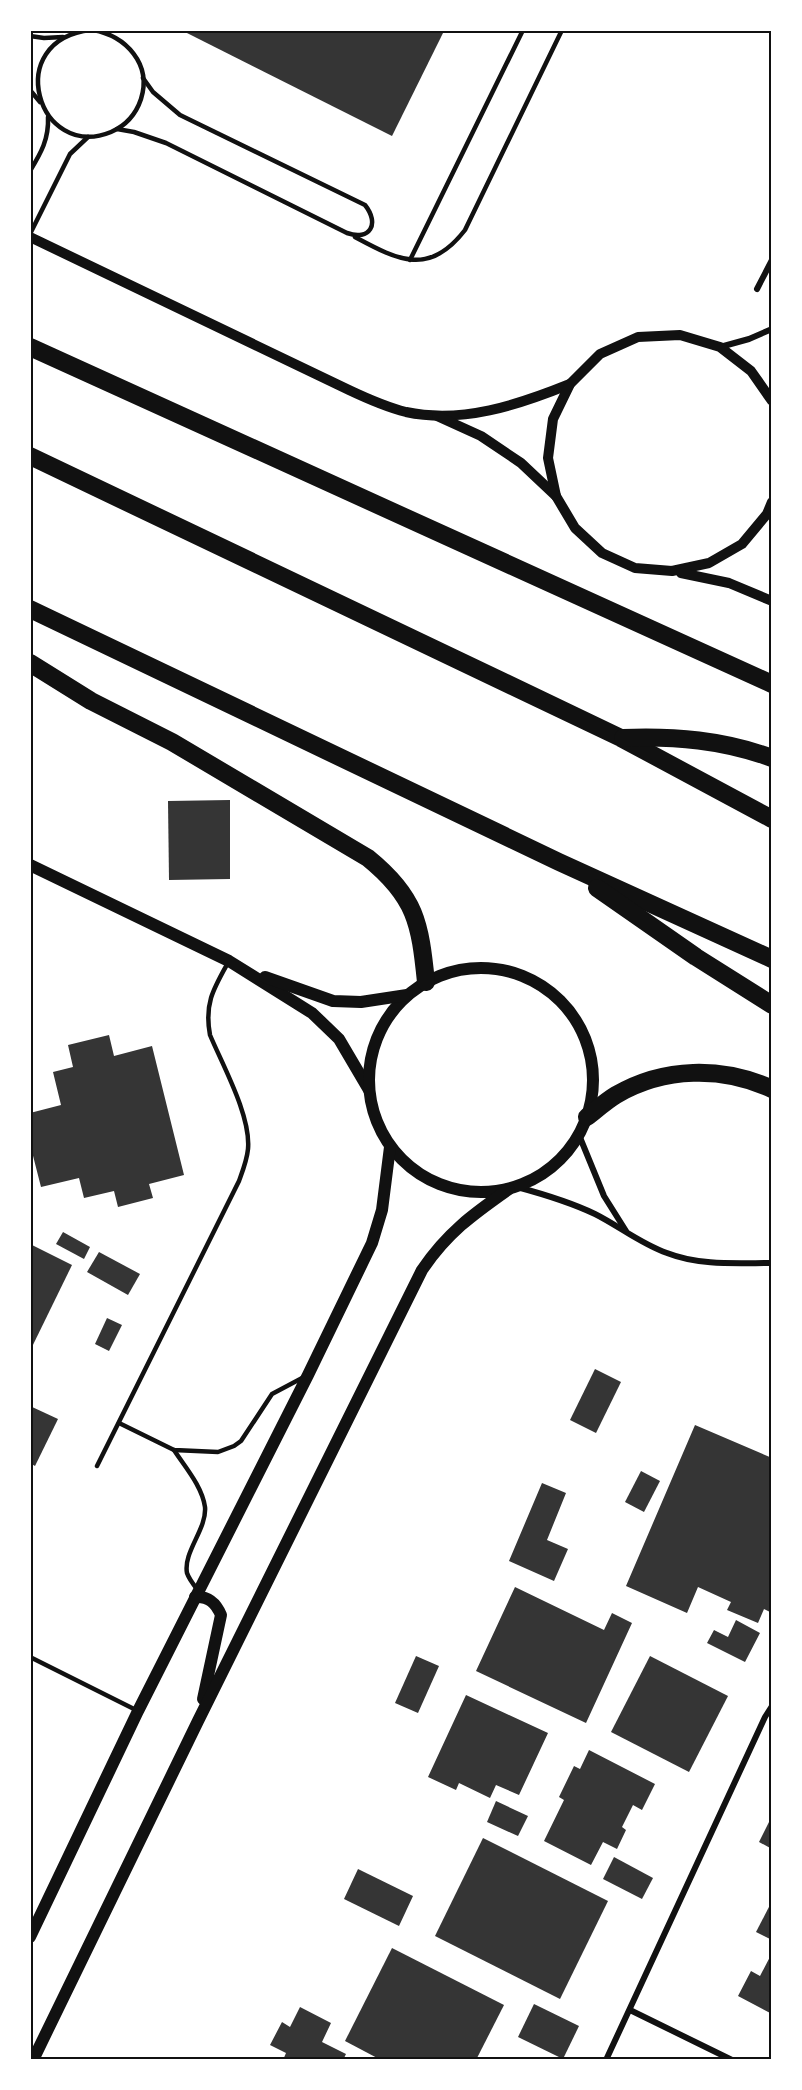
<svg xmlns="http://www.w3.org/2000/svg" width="802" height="2090" viewBox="0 0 802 2090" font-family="Cabin,sans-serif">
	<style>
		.building { fill: #353535 }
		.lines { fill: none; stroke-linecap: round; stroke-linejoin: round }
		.service { stroke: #111; stroke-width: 4.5 }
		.minor { stroke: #111; stroke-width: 6 }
		.tertiary { stroke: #111; stroke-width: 10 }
		.secondary { stroke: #111; stroke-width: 12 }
		.motorway { stroke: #111; stroke-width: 18 }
		.neatline { fill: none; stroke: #111; stroke-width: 2 }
	</style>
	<rect width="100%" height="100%" fill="#fff"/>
	<g class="building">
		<polygon points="181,30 442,30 444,31 392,136"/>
		<polygon points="230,800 230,879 169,880 168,801"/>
		<polygon points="109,1035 114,1056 152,1046 184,1175 149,1184 153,1198 118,1207 114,1191 84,1198 79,1178 41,1187 30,1144 30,1113 61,1105 53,1072 73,1067 68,1045"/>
		<polygon points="63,1232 90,1247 84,1259 56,1244"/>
		<polygon points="30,1244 72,1265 30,1351"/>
		<polygon points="99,1252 140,1274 128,1295 87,1272"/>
		<polygon points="107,1318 122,1325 109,1351 95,1344"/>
		<polygon points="595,1369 621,1382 596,1433 570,1420"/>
		<polygon points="30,1406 58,1419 35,1466 30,1463"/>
		<polygon points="695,1425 772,1458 772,1613 764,1609 758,1623 727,1610 731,1602 698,1587 687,1613 626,1586"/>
		<polygon points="641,1471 660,1481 644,1512 625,1502"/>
		<polygon points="542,1483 566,1493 547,1540 568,1549 554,1581 509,1561"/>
		<polygon points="515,1587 604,1630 612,1613 632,1623 586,1723 476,1671"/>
		<polygon points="736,1620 760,1633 745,1662 707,1643 714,1630 728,1637"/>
		<polygon points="416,1656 439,1666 418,1713 395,1703"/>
		<polygon points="650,1656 728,1696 689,1772 611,1732"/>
		<polygon points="466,1695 548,1733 519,1795 496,1785 490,1798 459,1783 456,1790 428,1777"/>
		<polygon points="589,1750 655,1784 642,1810 633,1805 622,1827 626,1830 617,1849 603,1842 591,1865 544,1841 564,1800 559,1797 574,1766 580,1769"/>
		<polygon points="496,1801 528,1816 518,1836 487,1822"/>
		<polygon points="772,1816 772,1849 759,1842"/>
		<polygon points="483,1838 608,1901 560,1999 435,1936"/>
		<polygon points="614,1857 653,1878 642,1899 603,1879"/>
		<polygon points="358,1869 413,1896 399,1926 344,1899"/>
		<polygon points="772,1901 772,1940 756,1932"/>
		<polygon points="392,1948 504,2005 476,2060 381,2060 345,2041"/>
		<polygon points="772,1953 772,2014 738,1996 751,1971 760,1976"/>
		<polygon points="534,2004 579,2026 563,2059 518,2037"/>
		<polygon points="300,2007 331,2023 322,2042 346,2054 343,2060 283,2060 286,2053 270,2045 282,2022 290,2027"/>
	</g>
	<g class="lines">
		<g class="service">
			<path d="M 91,30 C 1,40 38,162 111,132 C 125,126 136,114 141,99 C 152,64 126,36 93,30"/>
			<polyline points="30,36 44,38 63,37"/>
			<polyline points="30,90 40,102"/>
			<path d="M 117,129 L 134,132 L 166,143 L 347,233 C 370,241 380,224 365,205 L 180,115 L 153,92 L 143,78"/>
			<path d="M 30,171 C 41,153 49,139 48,117"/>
			<polyline points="30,234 70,154 88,137"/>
			<path d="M 355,237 C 398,260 429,277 465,230 L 562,30"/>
			<polyline points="410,260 523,30"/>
			<polyline points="119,1423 174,1450 218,1452 234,1446 241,1441 272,1394 304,1377"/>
			<path d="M 174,1450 C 185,1467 202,1486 205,1507 C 207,1529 183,1552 187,1573 C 189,1579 193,1584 197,1589"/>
			<path d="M 97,1466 L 239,1181 C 243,1170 247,1160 248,1149 C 251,1116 223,1066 210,1035 C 204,1003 214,988 229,961"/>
			<polyline points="30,1657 138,1711"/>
		</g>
		<g class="minor">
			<polyline points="757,289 772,260"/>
			<polyline points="720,347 749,339 772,329"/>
			<polyline points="579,1135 604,1196 626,1231"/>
			<path d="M 517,1187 C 543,1194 570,1202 595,1214 C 619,1226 641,1244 667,1253 C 700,1266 737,1263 772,1263"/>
			<polyline points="630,2010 732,2060"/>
			<polyline points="606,2060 765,1717 772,1706"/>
		</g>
		<g class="tertiary">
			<path d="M 30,237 L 349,390 C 368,399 386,407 406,412 C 462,424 518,405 570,384"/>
			<polyline points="772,401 751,371 720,347 680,335 638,337 600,354 570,384 553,419 548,458 556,496 575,528 602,553 635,568 672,571 709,563 742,544 767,514 772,502"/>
			<polyline points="437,416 481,436 521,463 556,496"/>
			<polyline points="681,573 729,583 772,601"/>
		</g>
		<g class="secondary">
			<polyline points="30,865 229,961 312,1013 339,1039 369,1090"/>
			<circle cx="481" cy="1080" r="112"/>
			<polyline points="265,977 333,1001 361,1002 407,995"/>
			<path d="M 195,1597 C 209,1596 216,1603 221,1615 L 203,1699"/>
			<polyline points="30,1937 138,1711 308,1375 372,1243 382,1210 390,1147"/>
			<path d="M 33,2060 L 198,1721 L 422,1270 C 447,1233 472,1215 509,1189"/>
		</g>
		<g class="motorway">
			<polyline points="30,347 772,684"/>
			<polyline points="30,456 621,738 772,819"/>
			<polyline points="30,609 559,862 772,959"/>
			<path d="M 30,663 L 91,701 L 172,742 L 368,858 C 416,897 420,923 426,982"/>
			<path d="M 623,738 C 675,736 723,740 772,758"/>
			<polyline points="597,888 696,957 772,1005"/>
			<path d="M 587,1117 C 596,1110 606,1101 616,1095 C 664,1067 722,1066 772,1089"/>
		</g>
	</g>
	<rect width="802" height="2090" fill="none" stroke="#ffffff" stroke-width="63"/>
	<rect x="32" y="32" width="738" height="2026" class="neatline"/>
</svg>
